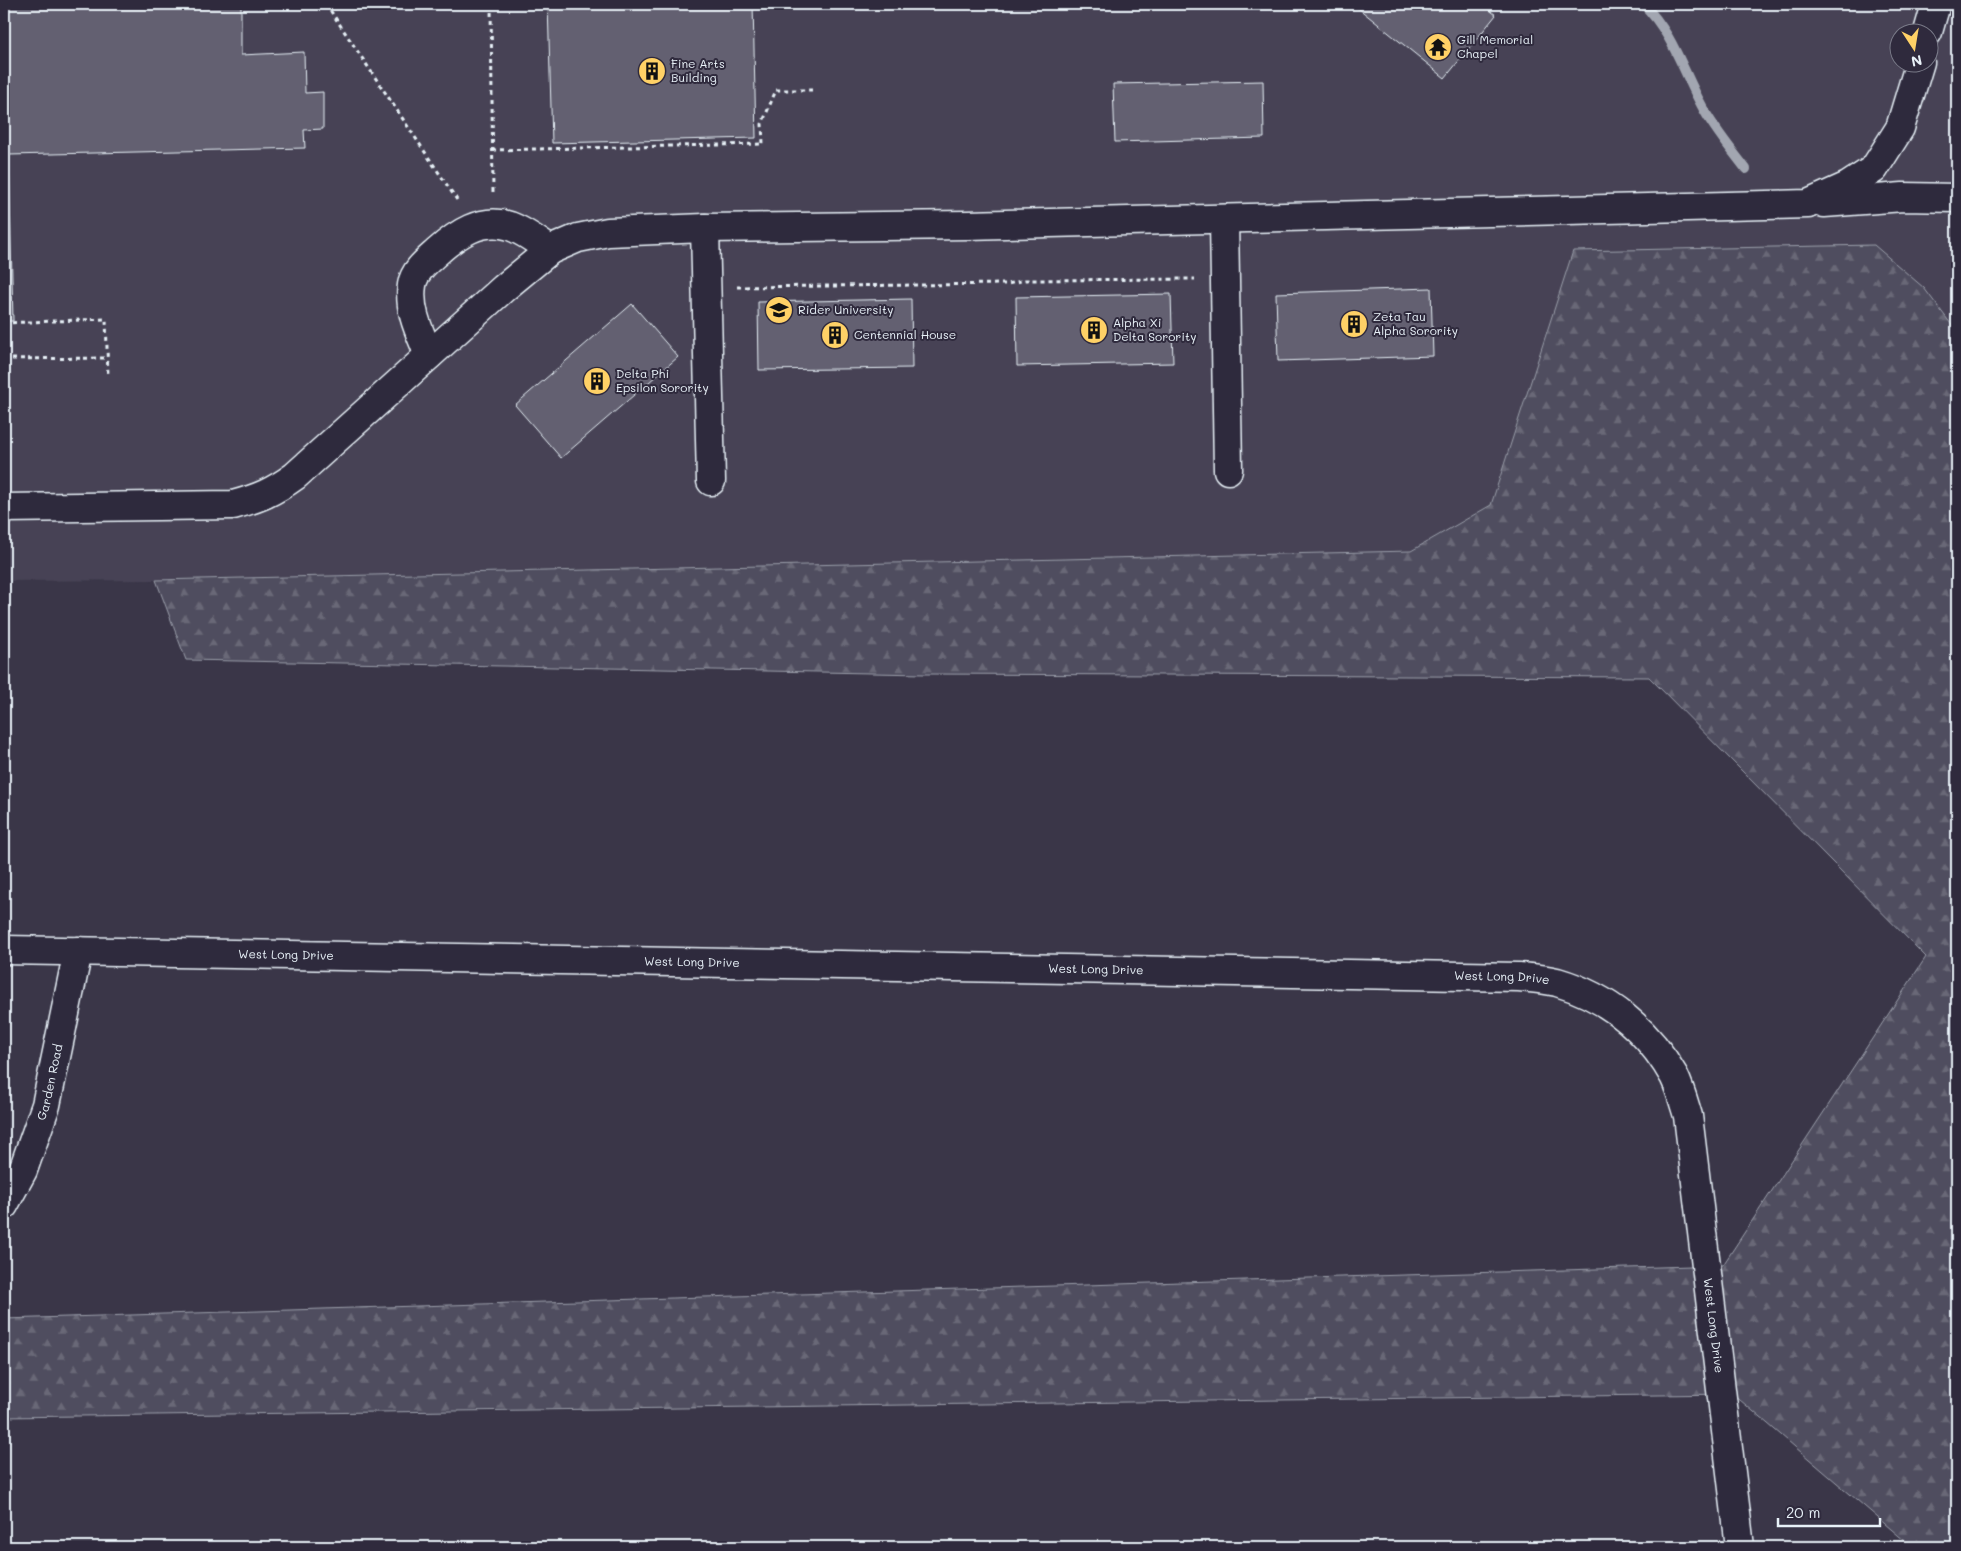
<svg xmlns="http://www.w3.org/2000/svg" width="1961" height="1551" viewBox="0 0 1961 1551" font-family="Mali,sans-serif">
	<style>
		.built { fill: #464354; fill-rule: evenodd }
		.forest { fill: url(#forest-firs); stroke: #9ca0ac }
		.lines { fill: none; stroke-linecap: round; stroke-linejoin: round }
		.stream { stroke: #a2a6b1; stroke-width: 10 }
		.building { fill: #636171; stroke: #e8f1f8 }
		.minor-casing { stroke: #e8f1f8; stroke-width: 31 }
		.path { stroke: #e8f1f8; stroke-width: 3; stroke-dasharray: 4 4; stroke-linecap: butt }
		.minor { stroke: #2f2a3d; stroke-width: 28 }
		.labels { text-anchor: middle; stroke-width: 4; stroke-linejoin: round; paint-order: stroke }
		.poi-label { font-size: 12px; fill: #e8f1f8; stroke: #2f2a3d; text-anchor: start }
		.street-label { font-size: 12px; fill: #e8f1f8; stroke: #2f2a3d }
	</style>
	<defs>
		<pattern id="forest-firs" width="22" height="20" patternUnits="userSpaceOnUse" patternTransform="scale(1.25)"><rect width="22" height="20" fill="#504e5f"/><path d="M5 1l3.5 6h-7zM16 11l3.5 6h-7z" fill="#696877"/></pattern>
	</defs>
	<rect width="100%" height="100%" fill="#3a3648"/>
	<filter id="ink" filterUnits="userSpaceOnUse"><feTurbulence type="fractalNoise" baseFrequency=".02" numOctaves="2"/><feDisplacementMap in="SourceGraphic" scale="10" xChannelSelector="R" yChannelSelector="G"/><feConvolveMatrix kernelMatrix="1 2 1 2 8 2 1 2 1" color-interpolation-filters="sRGB"/></filter>
	<g filter="url(#ink)">
		<path class="built" d="M 4,4 L 1957,4 L 1957,332 L 1924,288 L 1573,251 L 1491,505 L 1411,551 L 156,580 L 4,581 ZM 1898,32 L 1928,32 L 1928,62 L 1898,62 Z"/>
		<polygon class="forest" points="1874,245 1924,288 1957,332 1957,1547 1912,1547 1733,1394 4,1417 4,1319 1723,1265 1926,957 1649,677 924,674 186,660 156,580 1411,551 1491,505 1573,251"/>
		<g class="lines">
			<path class="stream" d="M 1643,4 C 1672,32 1683,71 1702,106 C 1713,128 1731,149 1746,169"/>
		</g>
		<g class="building">
			<polygon points="4,4 241,4 241,55 304,52 305,93 323,92 323,129 304,130 305,148 9,155 13,321 4,321"/>
			<polygon points="548,4 753,4 756,138 552,143"/>
			<polygon points="1353,4 1482,4 1496,15 1445,78"/>
			<polygon points="1263,81 1264,138 1115,142 1113,84"/>
			<polygon points="1431,288 1433,356 1278,361 1276,293"/>
			<polygon points="1171,294 1173,363 1017,366 1016,297"/>
			<polygon points="911,299 912,368 759,370 758,302"/>
			<polygon points="632,304 678,357 561,458 515,405"/>
		</g>
		<g class="lines">
			<g class="minor-casing">
				<g id="minor">
					<polyline points="1928,32 1936,4"/>
					<polyline points="1824,203 1903,197 1957,198"/>
					<polyline points="1224,219 1228,470"/>
					<polyline points="705,228 711,481"/>
					<path d="M 429,355 C 420,333 408,310 412,285 C 414,271 427,261 437,252 C 457,234 481,217 510,226 C 524,231 537,241 550,250"/>
					<path d="M 4,508 L 233,505 C 259,498 273,492 295,476 L 504,288 L 550,250 L 578,238 L 608,232 L 705,228 L 968,225 L 1808,204 L 1848,186 L 1874,169 L 1900,128 L 1920,62"/>
					<path id="s1" d="M 4,950 L 1519,977 C 1531,978 1545,979 1557,982 C 1608,997 1648,1030 1674,1076 C 1680,1088 1684,1103 1688,1116 L 1740,1547"/>
					<path id="s2" d="M 4,1205 L 23,1170 L 46,1105 L 78,951"/>
				</g>
			</g>
			<g class="path">
				<polyline points="326,4 457,200"/>
				<polyline points="491,4 493,193"/>
				<polyline points="492,150 763,144 762,124 776,90 812,90"/>
				<polyline points="737,287 1008,284 1025,280 1195,279"/>
				<polyline points="4,323 106,319 108,376"/>
				<polyline points="4,359 108,358"/>
			</g>
			<use href="#minor" class="minor"/>
		</g>
	</g>
	<defs>
		<g id="temple-disc" transform="scale(1.4375)"><circle r="9.5" fill="#ffd166" stroke="#2f2a3d"/><path d="M0-6L5-2H3V0L6.5 2.5H4V6H1.5V3h-3V6H-4V2.5H-6.5L-3 0V-2H-5Z" fill="#111"/></g>
		<g id="building-disc" transform="scale(1.4375)"><circle r="9.5" fill="#ffd166" stroke="#2f2a3d"/><path d="M-4-6H4V6H1V3H-1V6H-4ZM-2.5-4.3h1.7v1.8h-1.7ZM.8-4.3h1.7v1.8H.8ZM-2.5-1h1.7V.8h-1.7ZM.8-1h1.7V.8H.8Z" fill="#111"/></g>
		<g id="university-disc" transform="scale(1.4375)"><circle r="9.5" fill="#ffd166" stroke="#2f2a3d"/><path d="M0-5L7-2L0 1L-7-2ZM-4 1L0 2.5L4 1V4Q0 6-4 4Z" fill="#111"/></g>
	</defs>
	<g fill-rule="evenodd">
		<use href="#temple-disc" x="1438" y="47"/>
		<use href="#building-disc" x="652" y="71"/>
		<use href="#university-disc" x="779" y="310"/>
		<use href="#building-disc" x="1354" y="324"/>
		<use href="#building-disc" x="1094" y="330"/>
		<use href="#building-disc" x="835" y="335"/>
		<use href="#building-disc" x="597" y="381"/>
	</g>
	<g class="labels">
		<g class="poi-label">
			<text x="1457" y="44">Gill Memorial<tspan x="1457" dy="14">Chapel</tspan></text>
			<text x="671" y="68">Fine Arts<tspan x="671" dy="14">Building</tspan></text>
			<text x="798" y="314">Rider University</text>
			<text x="1373" y="321">Zeta Tau<tspan x="1373" dy="14">Alpha Sorority</tspan></text>
			<text x="1113" y="327">Alpha Xi<tspan x="1113" dy="14">Delta Sorority</tspan></text>
			<text x="854" y="339">Centennial House</text>
			<text x="616" y="378">Delta Phi<tspan x="616" dy="14">Epsilon Sorority</tspan></text>
		</g>
		<g class="street-label">
			<text dy="4" stroke="none"><textPath href="#s1" startOffset="282">West Long Drive</textPath></text>
			<text dy="4" stroke="none"><textPath href="#s1" startOffset="688">West Long Drive</textPath></text>
			<text dy="4" stroke="none"><textPath href="#s1" startOffset="1092">West Long Drive</textPath></text>
			<text dy="4" stroke="none"><textPath href="#s1" startOffset="1498">West Long Drive</textPath></text>
			<text dy="4" stroke="none"><textPath href="#s2" startOffset="132">Garden Road</textPath></text>
			<text dy="4" stroke="none"><textPath href="#s1" startOffset="1961">West Long Drive</textPath></text>
		</g>
	</g>
	<rect width="1961" height="1551" fill="none" stroke="#2f2a3d" stroke-width="20"/>
	<rect x="10" y="10" width="1941" height="1531" fill="none" stroke="#e8f1f8" stroke-width="2" filter="url(#ink)"/>
	<g transform="translate(1914 48) rotate(168)"><circle r="24" fill="#2f2a3d" stroke="#797a88"/>
	<path d="M0-4L9 19L0 12L-9 19Z" fill="#ffd166"/>
	<text y="-8" font-size="14" font-weight="bold" text-anchor="middle" fill="#e8f1f8">N</text>
	</g>
	<path d="M1778 1518v8h102v-8" fill="none" stroke="#e8f1f8" stroke-width="2.5"/>
	<text x="1786" y="1518" font-size="15" fill="#e8f1f8" stroke="#2f2a3d" stroke-width="4" paint-order="stroke">20 m</text>
</svg>
